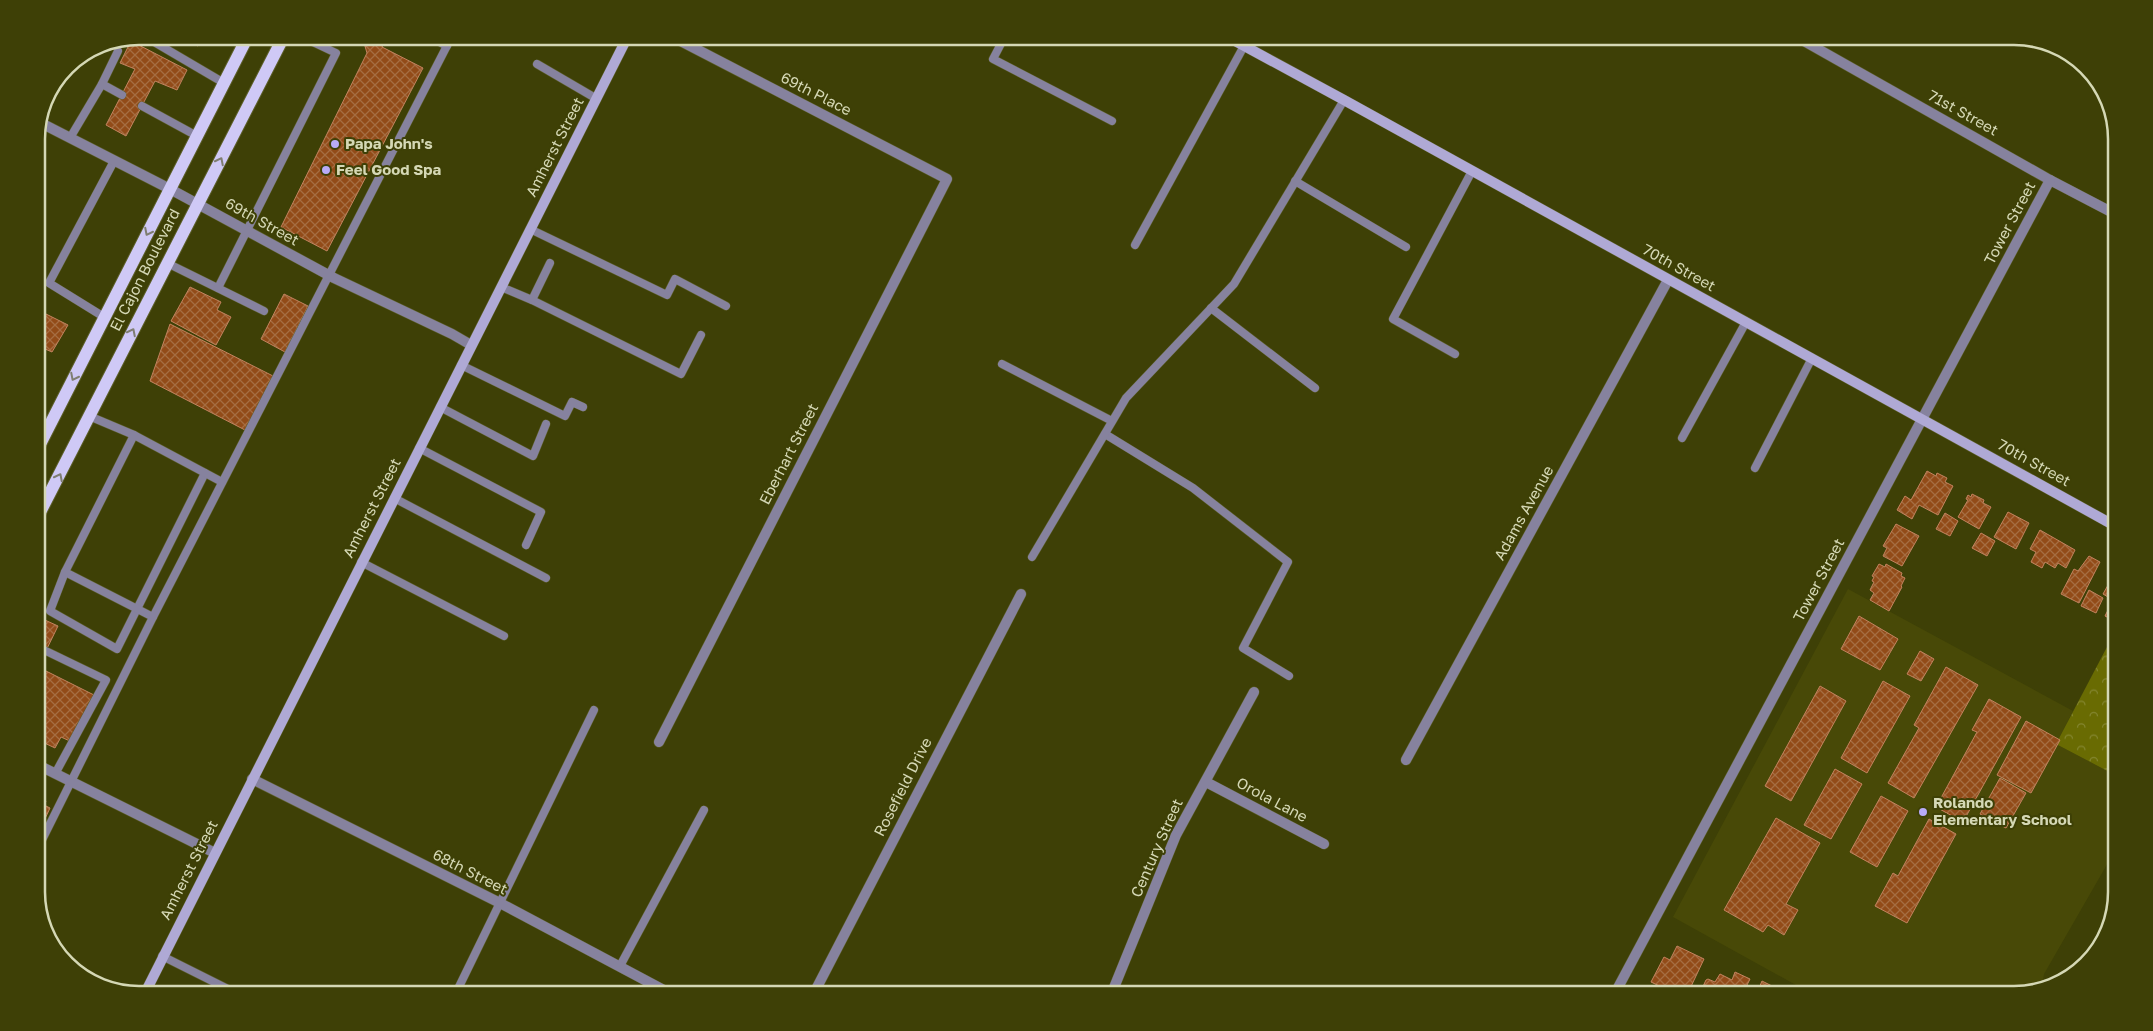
<svg xmlns="http://www.w3.org/2000/svg" width="2153" height="1031" viewBox="0 0 2153 1031" font-family="'Golos Text',sans-serif">
	<style>
		.built { fill: #484907 }
		.forest { fill: url(#forest-crowns) }
		.building { fill: url(#building-cross-hatch); stroke: #c2835e }
		.lines { fill: none; stroke-linecap: round; stroke-linejoin: round }
		.lane-casing { stroke: #5c5e29; stroke-width: 9 }
		.street-casing { stroke: #5c5e29; stroke-width: 11 }
		.secondary-casing { stroke: #5c5e29; stroke-width: 11 }
		.primary-casing { stroke: #5c5e29; stroke-width: 14 }
		.lane { stroke: #86829e; stroke-width: 8 }
		.street { stroke: #86829e; stroke-width: 10 }
		.secondary { stroke: #afa9d5; stroke-width: 10 }
		.primary { stroke: #cfc9f6; stroke-width: 12 }
		.oneway { stroke: #7f7e72 }
		.poi-dot { fill: #b8abf7; stroke: #3e4006; stroke-width: 2 }
		.labels { text-anchor: middle; stroke-width: 4; stroke-linejoin: round; paint-order: stroke }
		.street-label { font-size: 15px; fill: #d5d8b5; stroke: #3e4006 }
		.poi-label { font-size: 15px; font-weight: bold; fill: #d5d8b5; stroke: #3e4006; text-anchor: start }
		.rim { fill: none; stroke: #d5d8b5; stroke-width: 2.5 }
	</style>
	<defs>
		<pattern id="forest-crowns" width="20" height="18" patternUnits="userSpaceOnUse" patternTransform="scale(1.25)"><rect width="20" height="18" fill="#696b02"/><path d="M2 6a3 3 0 1 1 6 0M12 15a3 3 0 1 1 6 0" fill="none" stroke="#848630"/></pattern>
		<pattern id="building-cross-hatch" width="8" height="8" patternUnits="userSpaceOnUse" patternTransform="scale(1.25)"><rect width="8" height="8" fill="#924b18"/><path d="M0 0l8 8M0 8l8-8" fill="none" stroke="#a56d42"/></pattern>
	</defs>
	<rect width="100%" height="100%" fill="#3e4006"/>
	<polygon class="built" points="1848,589 2073,711 2056,744 2117,776 2117,847 2044,974 2042,986 2014,995 1814,995 1673,917"/>
	<polygon class="forest" points="2117,628 2117,776 2056,744"/>
	<g class="building">
		<polygon points="181,36 203,36 198,46"/>
		<polygon points="362,36 387,36 382,47 423,68 327,251 281,227 367,53"/>
		<polygon points="131,41 187,70 177,90 155,81 126,136 106,125 135,69 120,63"/>
		<polygon points="190,287 221,302 217,310 231,317 216,345 171,321"/>
		<polygon points="284,294 308,306 285,352 261,339"/>
		<polygon points="36,309 68,325 52,352 36,345"/>
		<polygon points="170,324 273,376 245,430 150,381"/>
		<polygon points="1927,471 1936,476 1937,473 1947,478 1945,482 1953,486 1938,515 1919,505 1912,519 1897,510 1905,496 1911,500"/>
		<polygon points="1972,494 1984,500 1983,503 1991,507 1979,529 1958,517 1968,500 1966,499 1968,495 1971,497"/>
		<polygon points="2008,512 2029,523 2016,549 1994,537"/>
		<polygon points="1945,513 1958,521 1950,536 1936,529"/>
		<polygon points="1896,524 1919,536 1902,566 1883,556 1887,548 1883,546"/>
		<polygon points="2040,530 2075,550 2066,568 2058,563 2055,568 2045,562 2042,568 2031,562 2036,552 2030,549"/>
		<polygon points="1981,533 1995,541 1987,556 1972,548"/>
		<polygon points="2089,556 2100,562 2079,603 2061,594 2074,569 2078,571"/>
		<polygon points="1879,564 1885,567 1886,564 1902,573 1901,576 1905,578 1901,586 1902,587 1889,611 1870,600 1874,593 1870,590 1874,582 1872,581 1874,577 1872,576"/>
		<polygon points="2112,578 2117,580 2116,622 2105,616 2113,600 2103,594"/>
		<polygon points="2089,590 2103,598 2096,613 2081,606"/>
		<polygon points="36,616 58,626 38,667 94,695 72,742 61,737 55,748 36,739"/>
		<polygon points="1859,616 1898,639 1880,670 1841,649"/>
		<polygon points="1920,651 1934,659 1921,681 1907,674"/>
		<polygon points="1946,667 1978,685 1914,798 1888,783 1919,728 1914,725"/>
		<polygon points="1883,681 1910,696 1867,773 1841,758"/>
		<polygon points="1820,686 1846,701 1791,801 1765,786"/>
		<polygon points="1989,699 2021,717 1963,822 1936,807 1977,732 1972,730"/>
		<polygon points="2026,721 2060,740 2031,793 1997,775"/>
		<polygon points="1835,769 1862,784 1831,839 1804,825"/>
		<polygon points="2000,778 2026,793 2006,828 1980,814"/>
		<polygon points="36,796 46,801 44,805 50,808 43,823 36,820"/>
		<polygon points="1881,796 1908,811 1877,867 1850,852"/>
		<polygon points="1776,818 1820,843 1786,904 1798,910 1784,935 1768,925 1763,932 1724,910"/>
		<polygon points="1929,819 1956,834 1907,923 1875,906 1893,873 1898,876"/>
		<polygon points="1677,946 1704,959 1687,995 1678,995 1651,982 1664,957 1670,960"/>
		<polygon points="1735,972 1750,979 1742,995 1699,995 1706,980 1708,979 1715,982 1720,974 1732,980"/>
		<polygon points="1762,981 1774,987 1770,995 1756,995"/>
	</g>
	<g class="lines">
		<g class="lane-casing">
			<g id="lane">
				<polyline points="144,36 224,83"/>
				<polyline points="428,36 447,46"/>
				<polyline points="1005,36 993,59 1112,121"/>
				<polyline points="537,64 597,99"/>
				<polyline points="102,84 118,51"/>
				<polyline points="44,105 56,81"/>
				<polyline points="142,106 197,136"/>
				<polyline points="70,138 102,84 122,95"/>
				<polyline points="1295,181 1406,247"/>
				<polyline points="530,229 667,295 675,279 726,306"/>
				<polyline points="1135,245 1244,46"/>
				<polyline points="167,263 264,311"/>
				<polyline points="501,287 532,300 681,374 701,335"/>
				<polyline points="218,288 336,53 300,36"/>
				<polyline points="532,300 550,263"/>
				<polyline points="1211,308 1315,388"/>
				<polyline points="104,317 49,283 114,161"/>
				<polyline points="1455,354 1393,319 1472,171"/>
				<polyline points="1002,364 1112,421"/>
				<polyline points="461,365 565,416 572,402 583,407"/>
				<polyline points="440,407 533,456 546,424"/>
				<polyline points="89,416 134,435"/>
				<polyline points="36,420 49,427"/>
				<polyline points="1105,434 1193,488 1288,562 1243,648 1289,676"/>
				<polyline points="1682,438 1746,322"/>
				<polyline points="419,448 541,512 526,545"/>
				<polyline points="1755,468 1812,358"/>
				<polyline points="394,498 546,578"/>
				<polyline points="1032,557 1126,398 1234,284 1344,100"/>
				<polyline points="361,562 504,636"/>
				<polyline points="65,572 50,611 117,649 205,473"/>
				<polyline points="153,617 65,572 134,435 222,482"/>
				<polyline points="46,651 106,680 55,774"/>
				<polyline points="36,852 153,617 452,36"/>
				<polyline points="162,956 240,995"/>
				<polyline points="620,966 704,810"/>
				<polyline points="455,995 594,710"/>
				<polyline points="649,995 654,985"/>
			</g>
		</g>
		<g class="street-casing">
			<g id="street">
				<polyline points="1795,36 2050,180 2117,215"/>
				<polyline points="39,122 170,189 334,278 452,334 471,345"/>
				<polyline points="659,742 947,179 671,36"/>
				<polyline points="1406,760 1668,280"/>
				<polyline points="36,764 215,853"/>
				<polyline points="252,779 500,903 673,995"/>
				<polyline points="1206,782 1324,844"/>
				<polyline points="813,995 1021,594"/>
				<polyline points="1111,995 1176,835 1254,692"/>
				<polyline points="1614,995 2050,180"/>
			</g>
		</g>
		<g class="secondary-casing">
			<g id="secondary">
				<polyline points="1226,36 1344,100 2117,527"/>
				<polyline points="144,995 628,36"/>
			</g>
		</g>
		<g class="primary-casing">
			<g id="primary">
				<polyline points="36,452 248,36"/>
				<polyline points="36,520 284,36"/>
			</g>
		</g>
		<use href="#lane" class="lane"/>
		<use href="#street" class="street"/>
		<use href="#secondary" class="secondary"/>
		<use href="#primary" class="primary"/>
	</g>
	<defs><path id="oneway-chevron" d="M-2-3.5L2.5 0L-2 3.5" fill="none" stroke-width="1.6" stroke-linecap="round" stroke-linejoin="round" transform="scale(1.25)"/></defs>
	<g class="oneway">
		<use href="#oneway-chevron" transform="translate(220 161) rotate(-63)"/>
		<use href="#oneway-chevron" transform="translate(148 232) rotate(117)"/>
		<use href="#oneway-chevron" transform="translate(132 332) rotate(-63)"/>
		<use href="#oneway-chevron" transform="translate(74 377) rotate(117)"/>
		<use href="#oneway-chevron" transform="translate(59 477) rotate(-63)"/>
	</g>
	<g class="poi-dot">
		<circle cx="335" cy="144" r="5"/>
		<circle cx="326" cy="170" r="5"/>
		<circle cx="1923" cy="812" r="5"/>
	</g>
	<g class="labels">
		<g class="street-label">
			<text transform="translate(816 94) rotate(27)" y="5">69th Place</text>
			<text transform="translate(1963 113) rotate(29)" y="5">71st Street</text>
			<text transform="translate(555 147) rotate(-63)" y="5">Amherst Street</text>
			<text transform="translate(262 222) rotate(29)" y="5">69th Street</text>
			<text transform="translate(2010 223) rotate(-62)" y="5">Tower Street</text>
			<text transform="translate(1679 268) rotate(29)" y="5">70th Street</text>
			<text transform="translate(145 270) rotate(-63)" y="5">El Cajon Boulevard</text>
			<text transform="translate(789 454) rotate(-63)" y="5">Eberhart Street</text>
			<text transform="translate(2034 463) rotate(29)" y="5">70th Street</text>
			<text transform="translate(372 508) rotate(-63)" y="5">Amherst Street</text>
			<text transform="translate(1524 513) rotate(-61)" y="5">Adams Avenue</text>
			<text transform="translate(1819 580) rotate(-62)" y="5">Tower Street</text>
			<text transform="translate(903 787) rotate(-63)" y="5">Rosefield Drive</text>
			<text transform="translate(1272 800) rotate(28)" y="5">Orola Lane</text>
			<text transform="translate(1157 848) rotate(-66)" y="5">Century Street</text>
			<text transform="translate(189 870) rotate(-63)" y="5">Amherst Street</text>
			<text transform="translate(470 872) rotate(27)" y="5">68th Street</text>
		</g>
		<g class="poi-label">
			<text x="345" y="149">Papa John's</text>
			<text x="336" y="175">Feel Good Spa</text>
			<text x="1933" y="808">Rolando<tspan x="1933" dy="17">Elementary School</tspan></text>
		</g>
	</g>
	<path d="M0 0H2153V1031H0ZM139 45H2014A94 94 0 0 1 2108 139V892A94 94 0 0 1 2014 986H139A94 94 0 0 1 45 892V139A94 94 0 0 1 139 45Z" fill="#3e4006" fill-rule="evenodd"/>
	<path class="rim" d="M139 45H2014A94 94 0 0 1 2108 139V892A94 94 0 0 1 2014 986H139A94 94 0 0 1 45 892V139A94 94 0 0 1 139 45Z"/>
</svg>
